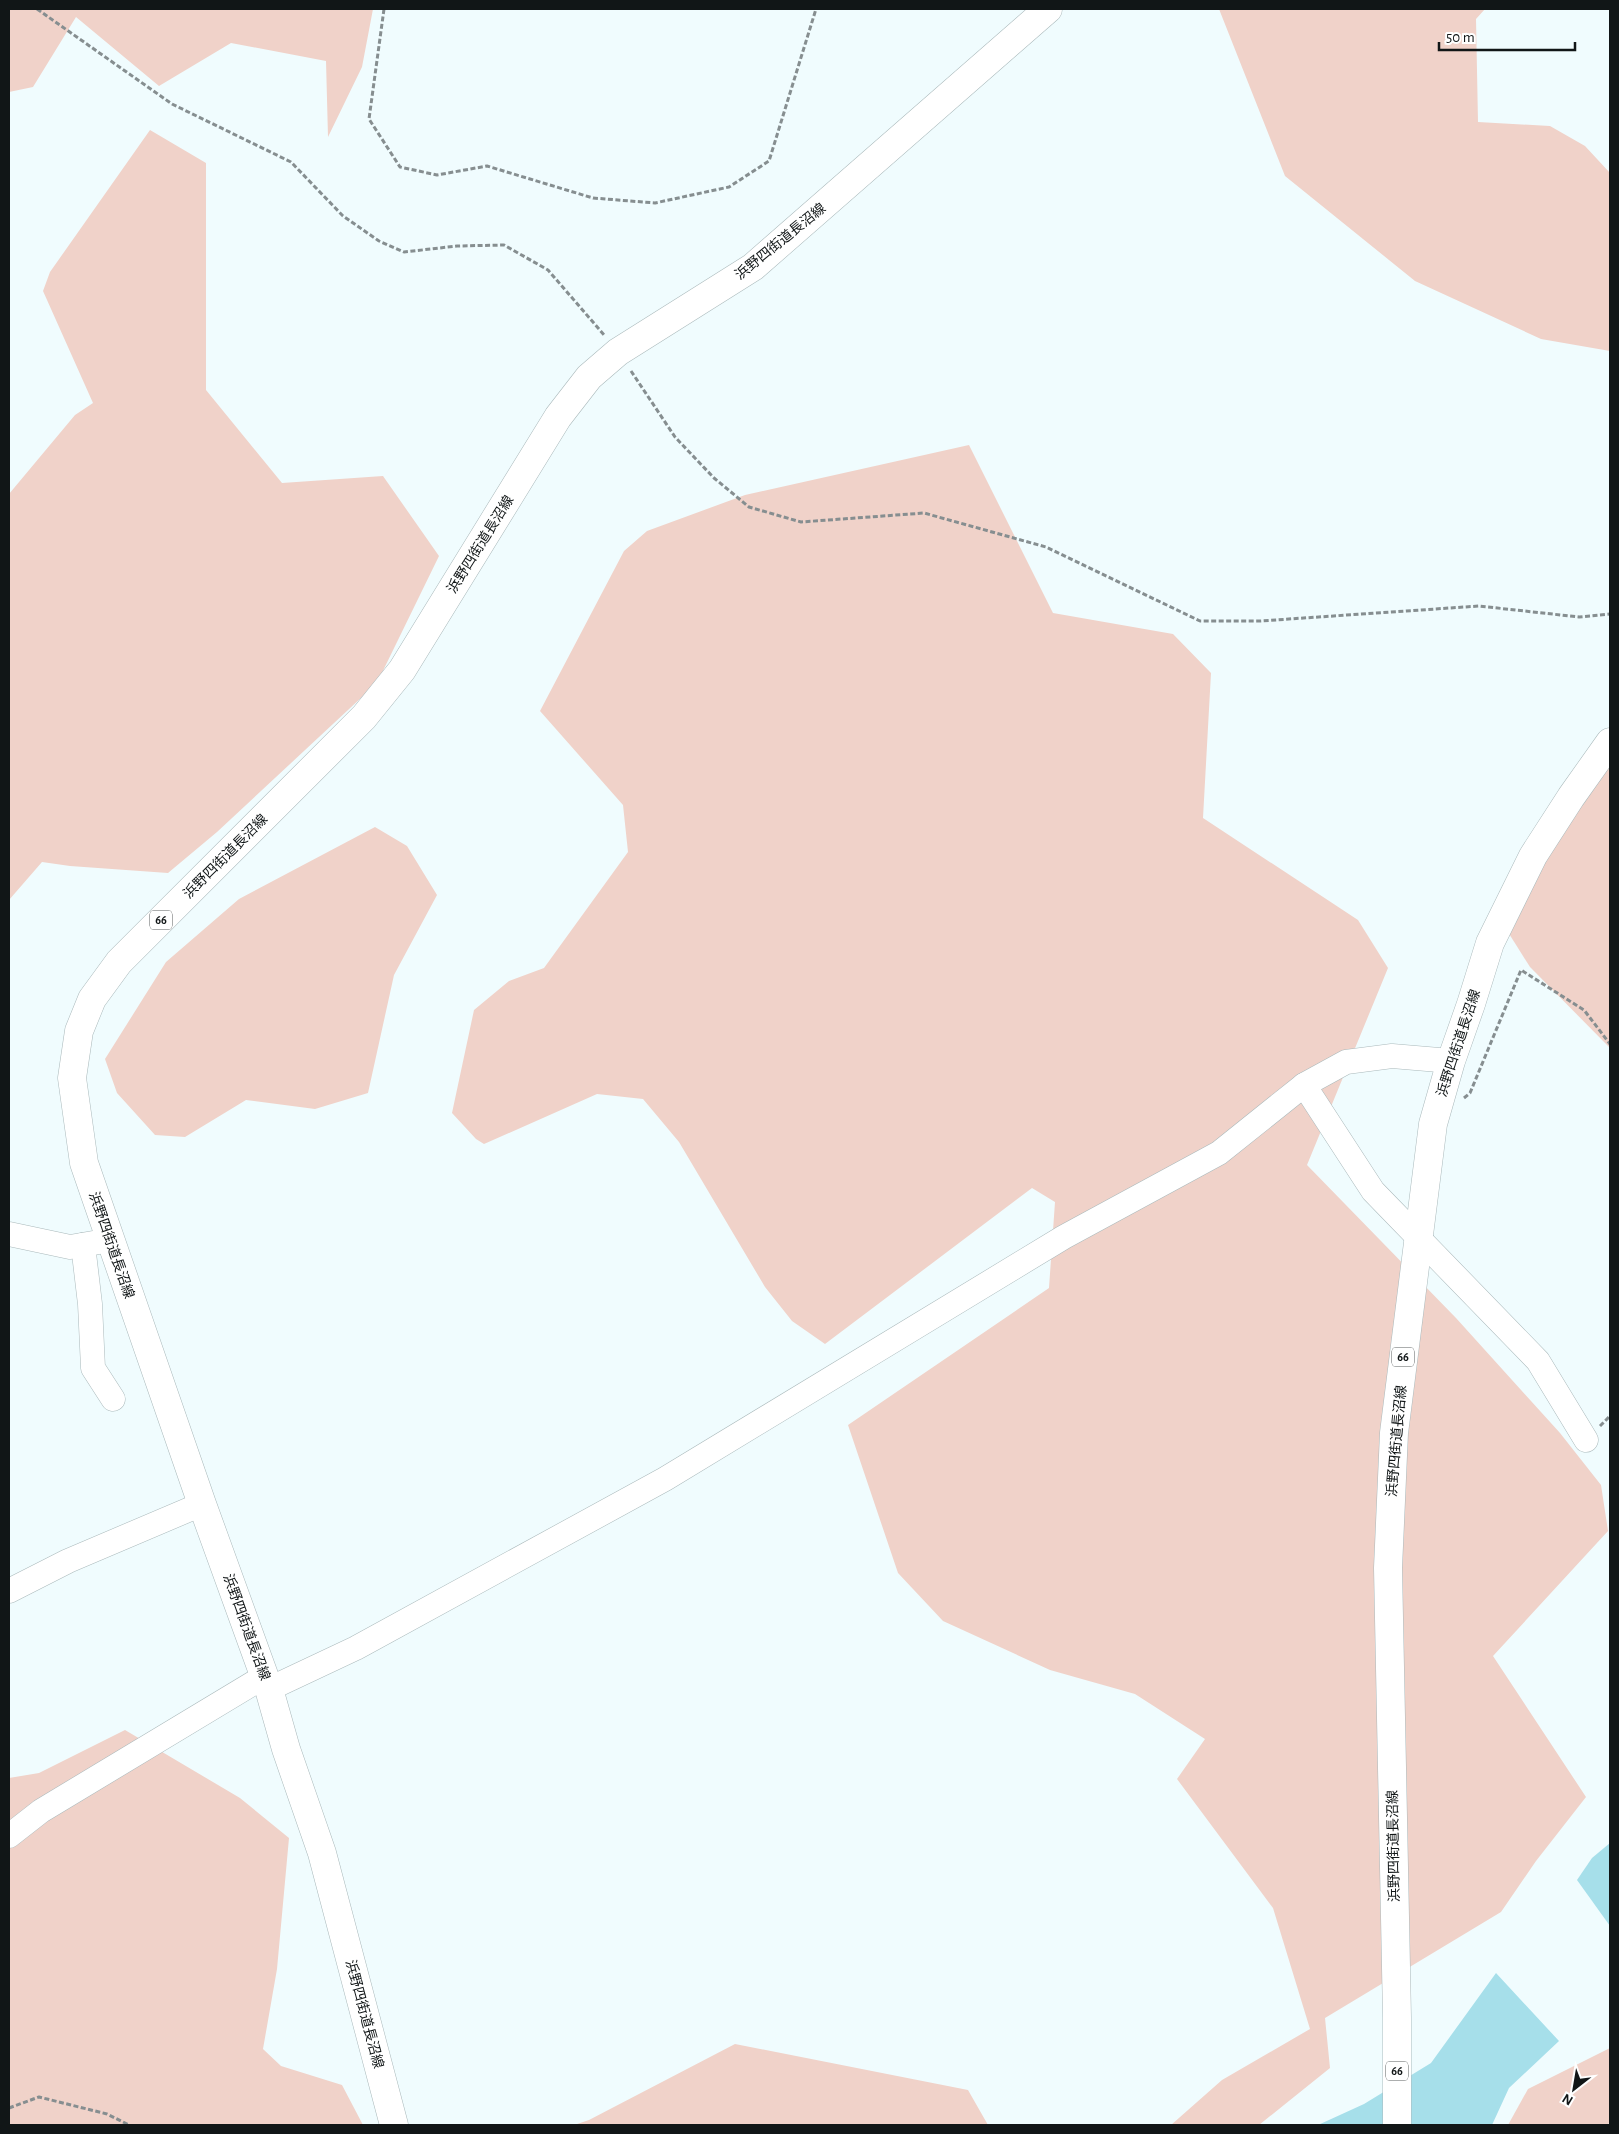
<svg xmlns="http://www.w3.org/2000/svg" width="1619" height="2134" viewBox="0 0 1619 2134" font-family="'Alegreya Sans','Noto Sans JP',sans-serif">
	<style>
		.green { fill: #f0d2c9 }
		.water { fill: #a6dfea }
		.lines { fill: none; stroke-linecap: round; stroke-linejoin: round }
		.minor-casing { stroke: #aab9bb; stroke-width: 25 }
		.major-casing { stroke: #aab9bb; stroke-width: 29 }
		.path { stroke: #868e90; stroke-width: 3; stroke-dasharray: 5 2.5; stroke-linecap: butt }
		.minor { stroke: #fff; stroke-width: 24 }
		.major { stroke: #fff; stroke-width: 28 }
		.labels { text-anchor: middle; stroke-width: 4; stroke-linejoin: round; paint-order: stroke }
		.shield { fill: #fff; stroke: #585c5d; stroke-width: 1 }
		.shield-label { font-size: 12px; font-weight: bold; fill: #111617 }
		.street-label { font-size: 14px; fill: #111617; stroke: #fff }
	</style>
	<rect width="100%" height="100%" fill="#f0fcfe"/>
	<g class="green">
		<polygon points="9,9 373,9 362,67 328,137 326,61 231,43 159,86 76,17 33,87 9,92"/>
		<polygon points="1219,9 1485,9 1476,19 1478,122 1550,126 1585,146 1610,173 1610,351 1541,339 1415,281 1285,176"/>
		<polygon points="150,130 206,163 206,390 282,483 383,476 439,556 377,683 217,832 168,873 70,866 42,862 9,900 9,494 75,415 93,403 43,291 50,272"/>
		<polygon points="969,445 1053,613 1173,634 1211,673 1203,818 1358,920 1388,968 1307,1165 1456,1318 1560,1433 1601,1485 1608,1531 1493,1656 1586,1797 1536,1861 1501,1912 1325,2018 1330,2068 1259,2125 1171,2125 1222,2080 1310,2029 1273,1908 1177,1779 1205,1739 1135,1694 1050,1670 943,1621 898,1573 848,1425 1049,1288 1055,1202 1032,1188 825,1344 792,1321 765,1287 679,1142 643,1099 597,1094 484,1144 476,1139 452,1113 474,1010 509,981 544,968 628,852 623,805 540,711 624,551 647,531 745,495"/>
		<polygon points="1610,740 1610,1048 1530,967 1496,913"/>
		<polygon points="375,827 407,846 437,895 394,975 368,1093 315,1109 246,1100 185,1137 155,1135 117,1093 105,1059 166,962 239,899"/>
		<polygon points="125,1730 240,1798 289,1838 277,1969 263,2049 281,2066 342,2085 363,2125 9,2125 9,1778 39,1773"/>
		<polygon points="735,2044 968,2090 988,2125 574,2125 589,2120"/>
		<polygon points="1610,2048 1610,2123 1606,2125 1508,2125 1528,2089"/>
	</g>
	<g class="water">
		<polygon points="1610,1843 1610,1926 1577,1880 1592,1858"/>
		<polygon points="1496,1973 1559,2041 1509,2088 1492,2125 1318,2125 1364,2104 1431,2063"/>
	</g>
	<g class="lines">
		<g class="minor-casing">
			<g id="minor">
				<polyline points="1304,1085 1373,1191 1538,1361 1586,1440"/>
				<polyline points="9,1234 70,1247 99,1242"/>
				<polyline points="83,1245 90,1304 93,1368 113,1399"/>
				<polyline points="9,1591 68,1561 202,1504"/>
				<polyline points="269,1689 356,1648 665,1479 1064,1237 1219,1153 1304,1085 1346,1062 1392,1056 1451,1061"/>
				<polyline points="9,1836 41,1811 265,1676"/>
			</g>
		</g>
		<g class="major-casing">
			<g id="major">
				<polyline points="394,2125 322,1853 286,1749 269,1689 202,1504 84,1163 72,1078 79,1031 92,999 119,962 364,717 402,670 558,417 589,377 618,352 753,267 1048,9"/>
				<polyline points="1397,2125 1397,2017 1388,1568 1394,1433 1433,1124 1451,1061 1471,1004 1490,943 1533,856 1571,797 1610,742"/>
			</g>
		</g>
		<g class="path">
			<polyline points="37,9 172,104 291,162 343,216 379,241 404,252 457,246 504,245 548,270 605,336"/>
			<polyline points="384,9 369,119 400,167 437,175 487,166 593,198 655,203 729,187 769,161 816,9"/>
			<polyline points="631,371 675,437 714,478 749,507 801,522 924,513 1046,547 1200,621 1260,621 1479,606 1579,617 1610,614"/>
			<polyline points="1464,1098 1470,1093 1521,970 1584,1010 1610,1044"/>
			<polyline points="1600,1426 1610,1416"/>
			<polyline points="9,2108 39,2097 107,2114 129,2125"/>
		</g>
		<use href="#minor" class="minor"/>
		<use href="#major" class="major"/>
	</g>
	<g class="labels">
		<g class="shield">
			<rect x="150" y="910.5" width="22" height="19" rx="4"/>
			<rect x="1392" y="1347.5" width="22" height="19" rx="4"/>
			<rect x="1386" y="2061.5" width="22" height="19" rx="4"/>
		</g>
		<g class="shield-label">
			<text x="161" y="924">66</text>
			<text x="1403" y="1361">66</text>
			<text x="1397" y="2075">66</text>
		</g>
		<g class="street-label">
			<text transform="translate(780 241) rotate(-39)" y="5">浜野四街道長沼線</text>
			<text transform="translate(480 544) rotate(-58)" y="5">浜野四街道長沼線</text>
			<text transform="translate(225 856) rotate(-45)" y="5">浜野四街道長沼線</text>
			<text transform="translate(1458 1043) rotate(-72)" y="5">浜野四街道長沼線</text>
			<text transform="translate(112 1245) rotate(71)" y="5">浜野四街道長沼線</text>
			<text transform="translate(1396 1441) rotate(-85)" y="5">浜野四街道長沼線</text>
			<text transform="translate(247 1627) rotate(70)" y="5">浜野四街道長沼線</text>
			<text transform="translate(1393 1846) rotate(-91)" y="5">浜野四街道長沼線</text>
			<text transform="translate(365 2014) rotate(75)" y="5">浜野四街道長沼線</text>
		</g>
	</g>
	<rect width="1619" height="2134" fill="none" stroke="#111617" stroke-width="20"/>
	<g transform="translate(1574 2089) rotate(211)" stroke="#ffffff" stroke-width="4" paint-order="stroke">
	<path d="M0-4L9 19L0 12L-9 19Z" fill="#111617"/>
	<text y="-8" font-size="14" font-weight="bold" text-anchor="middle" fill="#111617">N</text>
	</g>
	<path d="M1439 42v8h136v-8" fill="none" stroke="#111617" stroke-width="2.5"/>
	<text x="1446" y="42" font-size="15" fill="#111617" stroke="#ffffff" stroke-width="4" paint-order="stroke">50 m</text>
</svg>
